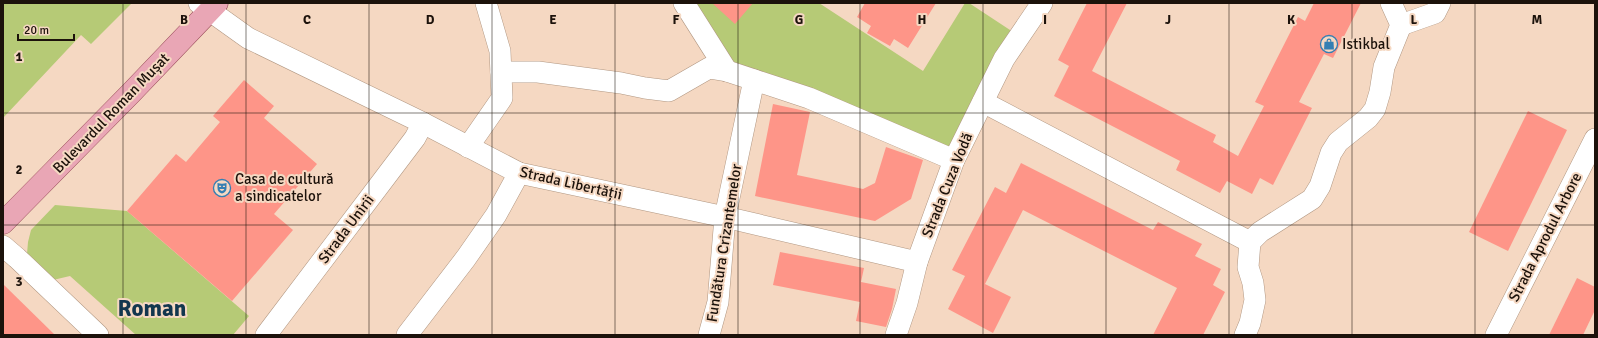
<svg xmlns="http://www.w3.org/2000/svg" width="1598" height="338" viewBox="0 0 1598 338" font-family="Signika,sans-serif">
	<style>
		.green { fill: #b6ca76 }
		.building { fill: #fe9588 }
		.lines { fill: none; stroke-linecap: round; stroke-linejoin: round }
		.minor-casing { stroke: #b19782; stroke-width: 22 }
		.major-casing { stroke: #984b59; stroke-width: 23 }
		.minor { stroke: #fff; stroke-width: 21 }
		.major { stroke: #e9a6b5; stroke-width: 22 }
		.grid { fill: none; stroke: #1c120b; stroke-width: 1; stroke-opacity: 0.55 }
		.labels { text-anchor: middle; stroke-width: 4; stroke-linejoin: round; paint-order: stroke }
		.poi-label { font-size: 15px; fill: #1c120b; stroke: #f5d8c2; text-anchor: start }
		.street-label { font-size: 15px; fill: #1c120b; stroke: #f5d8c2 }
		.town-label { font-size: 23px; font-weight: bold; fill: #12364e; stroke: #f5d8c2 }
		.grid-label { font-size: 13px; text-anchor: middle; font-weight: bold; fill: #1c120b; stroke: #f5d8c2; stroke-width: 4; stroke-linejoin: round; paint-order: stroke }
	</style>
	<rect width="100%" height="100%" fill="#f5d8c2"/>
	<g class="green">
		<polygon points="3,3 132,3 91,44 81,35 3,118"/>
		<polygon points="685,3 819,3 923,71 965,3 969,3 1019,36 954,160 727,71"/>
		<polygon points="55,205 127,211 249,316 233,335 136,335 70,276 53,280 27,254 28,242 31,230"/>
	</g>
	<g class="building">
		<polygon points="712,3 753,3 735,24"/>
		<polygon points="865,3 936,3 908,48 894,39 890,46 867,33 871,26 857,17"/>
		<polygon points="1087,3 1127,3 1092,71 1216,135 1213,142 1238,156 1264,106 1255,102 1298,17 1305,21 1314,3 1361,3 1333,58 1324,54 1299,102 1312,108 1273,185 1260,178 1252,194 1227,181 1220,193 1176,170 1180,161 1054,96 1069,66 1058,60"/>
		<polygon points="244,80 274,106 264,118 317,164 274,214 293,230 232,301 127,211 176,154 186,162 220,122 213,116"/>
		<polygon points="773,104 810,112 797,175 863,189 875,183 886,147 923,160 911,199 875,221 755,196"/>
		<polygon points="1528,111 1567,130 1508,251 1469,232"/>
		<polygon points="1021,163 1153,230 1158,222 1202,244 1195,256 1221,269 1213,285 1225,292 1203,335 1153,335 1177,288 1023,210 985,284 1011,297 993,333 948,309 965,276 952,270 995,187 1006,193"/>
		<polygon points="780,252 864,268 861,282 896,289 892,309 886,327 856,321 860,302 773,285"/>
		<polygon points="1577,278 1595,287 1595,310 1583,335 1549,335"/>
		<polygon points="3,284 55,335 3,335"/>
	</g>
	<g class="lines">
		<g class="minor-casing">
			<g id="minor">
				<polyline points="199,3 248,38 423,123 519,173 725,217 917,262"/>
				<polyline points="684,3 727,71"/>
				<polyline points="1401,25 1435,13 1440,3"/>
				<polyline points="501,72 538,72 621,83 645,88 669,91 709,68 727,71 809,98 954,160"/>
				<polyline points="983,102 1250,242"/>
				<polyline points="468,147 502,98 500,51 486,3"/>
				<polyline points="3,246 17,258 98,335"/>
				<polyline points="266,335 415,138 423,123"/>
				<polyline points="407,335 466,258 496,215 519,173"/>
				<polyline points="709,335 718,302 725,217 754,80"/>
				<polyline points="896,335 907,303 917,262 954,160 1004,59 1042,3"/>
				<polyline points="1245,335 1250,323 1255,300 1253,283 1248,267 1250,242 1260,232 1312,199 1320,186 1331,153 1338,142 1368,118 1375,109 1380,92 1384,67 1401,25 1391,3"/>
				<polyline points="1496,335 1595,139"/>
			</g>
		</g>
		<g class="major-casing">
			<polyline id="major" points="3,223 131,93 217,3"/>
		</g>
		<use href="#minor" class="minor"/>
		<use href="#major" class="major"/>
	</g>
	<path class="grid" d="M 123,3 L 123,335M 246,3 L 246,335M 369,3 L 369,335M 492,3 L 492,335M 615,3 L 615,335M 738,3 L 738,335M 860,3 L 860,335M 983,3 L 983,335M 1106,3 L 1106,335M 1229,3 L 1229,335M 1352,3 L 1352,335M 1475,3 L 1475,335M 3,113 L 1595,113M 3,225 L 1595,225"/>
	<defs>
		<g id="shop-ring" transform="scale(0.9)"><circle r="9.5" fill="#f5d8c2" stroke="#357fb3" stroke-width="1.5"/><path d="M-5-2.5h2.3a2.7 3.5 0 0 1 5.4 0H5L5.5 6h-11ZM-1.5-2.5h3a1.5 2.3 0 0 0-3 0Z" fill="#357fb3"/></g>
		<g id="theatre-ring" transform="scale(0.9)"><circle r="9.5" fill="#f5d8c2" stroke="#357fb3" stroke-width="1.5"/><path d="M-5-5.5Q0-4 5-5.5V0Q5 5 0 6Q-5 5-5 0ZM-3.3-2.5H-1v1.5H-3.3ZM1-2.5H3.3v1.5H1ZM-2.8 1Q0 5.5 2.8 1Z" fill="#357fb3"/></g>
	</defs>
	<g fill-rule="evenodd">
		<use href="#shop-ring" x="1329" y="44"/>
		<use href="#theatre-ring" x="222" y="188"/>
	</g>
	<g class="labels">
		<g class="poi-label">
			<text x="1342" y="49">Istikbal</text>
			<text x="235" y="184">Casa de cultură<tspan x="235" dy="17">a sindicatelor</tspan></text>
		</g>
		<g class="street-label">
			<text transform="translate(111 113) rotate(-46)" y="5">Bulevardul Roman Mușat</text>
			<text transform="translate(571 183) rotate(13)" y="5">Strada Libertății</text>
			<text transform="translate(947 185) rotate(-68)" y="5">Strada Cuza Vodă</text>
			<text transform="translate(346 229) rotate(-53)" y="5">Strada Unirii</text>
			<text transform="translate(1545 237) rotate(-63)" y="5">Strada Aprodul Arbore</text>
			<text transform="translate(724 243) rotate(-81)" y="5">Fundătura Crizantemelor</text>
		</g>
		<g class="town-label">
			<text x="152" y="316">Roman</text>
		</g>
	</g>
	<g class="grid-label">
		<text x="184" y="24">B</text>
		<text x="307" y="24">C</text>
		<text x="430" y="24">D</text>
		<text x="553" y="24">E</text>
		<text x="676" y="24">F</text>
		<text x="799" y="24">G</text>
		<text x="922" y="24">H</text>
		<text x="1045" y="24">I</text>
		<text x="1168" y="24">J</text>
		<text x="1291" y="24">K</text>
		<text x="1414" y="24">L</text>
		<text x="1537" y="24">M</text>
		<text x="19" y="61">1</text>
		<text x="19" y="174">2</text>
		<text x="19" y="286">3</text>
	</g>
	<rect width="1598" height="338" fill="none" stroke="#1c120b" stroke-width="8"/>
	<path d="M18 34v6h56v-6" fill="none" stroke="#1c120b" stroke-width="2"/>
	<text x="24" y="34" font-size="12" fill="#1c120b" stroke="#f5d8c2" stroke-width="3" paint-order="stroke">20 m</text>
</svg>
